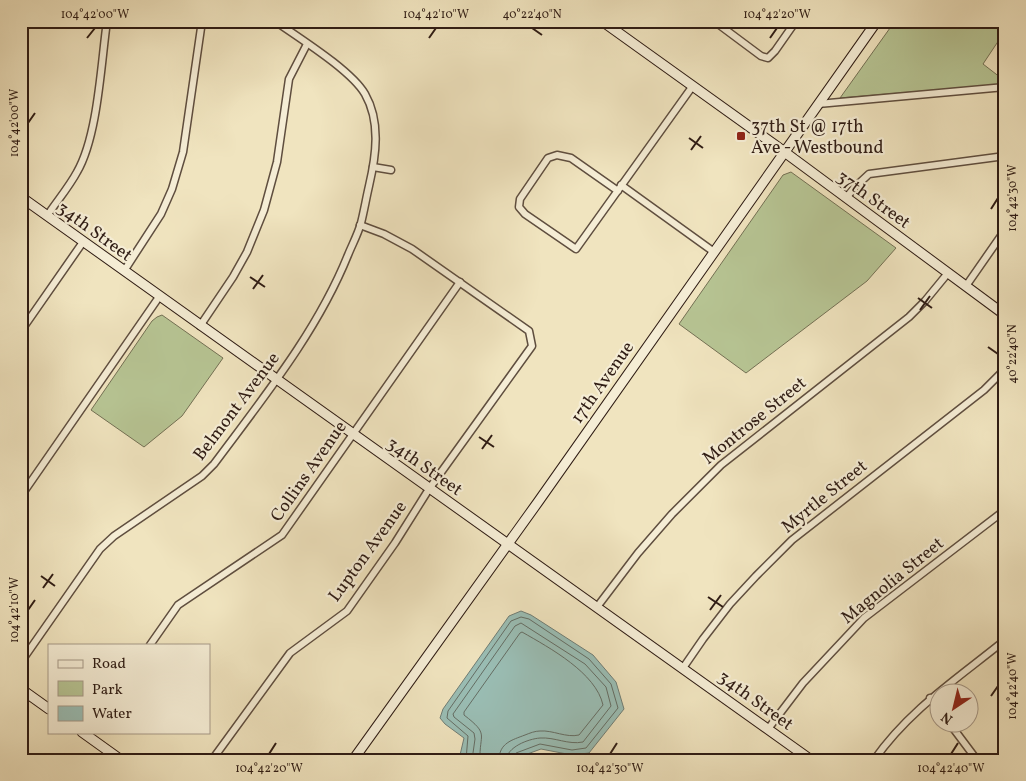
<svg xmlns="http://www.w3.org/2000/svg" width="1026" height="781" font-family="Vollkorn,serif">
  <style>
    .green { fill: #b7c594; stroke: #737054 }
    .water { fill: #9abeb5; stroke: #6f7d75 }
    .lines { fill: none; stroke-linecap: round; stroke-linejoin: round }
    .shore { stroke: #646d64; stroke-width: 1 }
    .street-casing { stroke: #5f4e3f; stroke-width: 9 }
    .secondary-casing { stroke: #2f1c14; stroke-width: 11 }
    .street { stroke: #f5edd5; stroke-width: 6 }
    .secondary { stroke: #f5edd5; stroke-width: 9 }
    .ticks { fill: none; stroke: #2f1c14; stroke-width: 2 }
    .poi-dot { fill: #8f2418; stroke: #f5edd5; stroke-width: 2 }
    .labels { text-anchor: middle; stroke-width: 4.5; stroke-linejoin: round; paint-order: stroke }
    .poi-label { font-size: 18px; fill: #2f1c14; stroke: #f5edd5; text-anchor: start }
    .street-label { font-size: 18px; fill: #2f1c14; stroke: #f5edd5 }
    .neatline { fill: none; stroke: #2f1c14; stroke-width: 2 }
    .ticks-label { font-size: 12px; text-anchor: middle; fill: #2f1c14 }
  </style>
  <rect width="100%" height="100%" fill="#f0e4bf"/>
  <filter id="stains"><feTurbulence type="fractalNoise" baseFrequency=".004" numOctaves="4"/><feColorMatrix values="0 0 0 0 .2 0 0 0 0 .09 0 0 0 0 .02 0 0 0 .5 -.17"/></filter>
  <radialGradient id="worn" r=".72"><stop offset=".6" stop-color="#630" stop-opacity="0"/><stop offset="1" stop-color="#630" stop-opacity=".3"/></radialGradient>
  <g class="green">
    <path d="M895,21H1002L1005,23V31L983,64L1005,81V84L840,98Z"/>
    <path d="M791,172L896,248L867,281L746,373L679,324L783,175Z"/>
    <path d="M162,315L223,358L182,416L144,447L91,410L152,321L157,317Z"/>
  </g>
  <path class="water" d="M521,611L531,615L593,655L616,682L624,709L589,753L572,755L541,749L511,760H461L460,755L464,738L445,724L440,718L443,709L509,616Z"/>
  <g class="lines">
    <g class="shore">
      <path d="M466,760L468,736L447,718L448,711L511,621L521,617L529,619L589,659L611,684L618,708L586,748L572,750L540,744L516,753L512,760"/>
      <path d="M472,760L475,739L474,733L454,717L453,714L515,626L521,623L585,664L606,687L611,706L583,742C568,745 555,737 540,738C528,739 507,747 506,760"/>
      <path d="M480,760C479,733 490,735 464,715V712L520,633L522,632C550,648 596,673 603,705L579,735C566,738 553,730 540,731C535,731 530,733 525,735C512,740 499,743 499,760"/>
    </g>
    <defs>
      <g id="street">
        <path d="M714,21L761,56L768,58L775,51L796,21"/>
        <path d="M818,104L1005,87"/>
        <path d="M373,167L391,170"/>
        <path d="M621,185L714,252"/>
        <path d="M618,191L571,158L557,155L548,158L520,199L519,207L525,214L576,249L692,87"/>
        <path d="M846,198L855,187L869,174L1005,156"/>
        <path d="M47,216C57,201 69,187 77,172C98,136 101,63 107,21"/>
        <path d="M124,271L161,214L172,189L183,152L202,21"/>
        <path d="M966,286L1005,230"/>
        <path d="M200,326L233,277L247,252L264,210L277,162L289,79L307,44"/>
        <path d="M21,331L83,242"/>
        <path d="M21,496L159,297"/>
        <path d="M597,607L638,553L672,514L721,465L909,317L925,301L948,273"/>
        <path d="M150,645L178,605L282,535L460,282"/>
        <path d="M21,662L100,549L114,536L202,476L214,464C263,398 317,332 348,255C352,245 358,234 361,223C364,211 366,199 369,186C376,156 381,122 365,94C351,70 299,38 275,21"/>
        <path d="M683,668L703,639L730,604L756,576L792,540L984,390L1005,369"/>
        <path d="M930,698L938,709"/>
        <path d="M950,724L977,760"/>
        <path d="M768,729L803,683L864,618L1005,510"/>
        <path d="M212,760L290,653L347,611L395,543L429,489L532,346L529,331L412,249L384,234L360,225"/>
        <path d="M874,760C910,709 957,679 1005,640"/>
      </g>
      <g id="secondary">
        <path d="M602,21L775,145L1005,315"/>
        <path d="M21,197L811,760"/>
        <path d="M21,689L49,709"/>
        <path d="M82,732L121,760"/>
        <path d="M353,760L538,502L877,21"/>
      </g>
    </defs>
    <use href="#street" class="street-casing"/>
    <use href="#secondary" class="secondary-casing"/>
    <use href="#street" class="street"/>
    <use href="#secondary" class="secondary"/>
  </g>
  <path class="ticks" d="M532,28L542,35M87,38L95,28M429,38L436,28M770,38L777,28M28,123L35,113M689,138L703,148M691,150L701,136M991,209L998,198M250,277L265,287M253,289L263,275M918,298L932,308M920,310L930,296M988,347L998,354M479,437L494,447M482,449L492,435M41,576L55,586M43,588L53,574M708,597L723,607M28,610L35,600M710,610L721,595M991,696L998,686M269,754L276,743M610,754L617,743M951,754L958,743"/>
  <rect class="poi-dot" x="736" y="131" width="10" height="10" rx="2.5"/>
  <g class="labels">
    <g class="poi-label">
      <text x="751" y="132">37th St @ 17th<tspan x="751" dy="21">Ave - Westbound</tspan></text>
    </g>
    <g class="street-label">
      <text transform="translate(874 199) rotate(36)" y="6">37th Street</text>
      <text transform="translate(95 231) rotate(36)" y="6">34th Street</text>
      <text transform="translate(602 382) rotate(-55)" y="6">17th Avenue</text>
      <text transform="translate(236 406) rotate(-53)" y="6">Belmont Avenue</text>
      <text transform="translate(754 420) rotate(-39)" y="6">Montrose Street</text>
      <text transform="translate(425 466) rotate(35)" y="6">34th Street</text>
      <text transform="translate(308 471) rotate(-55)" y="6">Collins Avenue</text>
      <text transform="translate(824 496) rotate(-39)" y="6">Myrtle Street</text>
      <text transform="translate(367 551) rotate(-54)" y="6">Lupton Avenue</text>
      <text transform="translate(892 580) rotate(-39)" y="6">Magnolia Street</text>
      <text transform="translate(756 700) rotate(36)" y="6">34th Street</text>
    </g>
  </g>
  <rect width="1026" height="781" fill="none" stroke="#f0e4bf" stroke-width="55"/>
  <rect x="48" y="644" width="162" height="90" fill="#f5edd5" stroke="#a69988"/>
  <rect x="58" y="660" width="25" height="8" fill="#f5edd5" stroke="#a69988"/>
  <text x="92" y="668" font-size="15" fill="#2f1c14">Road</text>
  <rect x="58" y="681" width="25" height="15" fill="#b7c594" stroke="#a69988"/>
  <text x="92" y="694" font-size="15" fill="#2f1c14">Park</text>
  <rect x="58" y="706" width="25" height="15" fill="#9abeb5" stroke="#a69988"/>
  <text x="92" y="718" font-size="15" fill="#2f1c14">Water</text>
  <g transform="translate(954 708) rotate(215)"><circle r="24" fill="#f5edd5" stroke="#a69988"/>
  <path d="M0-4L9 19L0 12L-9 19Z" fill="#8f2418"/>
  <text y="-8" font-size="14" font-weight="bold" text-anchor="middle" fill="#2f1c14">N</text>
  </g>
  <rect x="28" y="28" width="970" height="726" class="neatline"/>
  <g class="ticks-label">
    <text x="95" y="18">104°42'00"W</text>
    <text x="436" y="18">104°42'10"W</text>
    <text x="532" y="18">40°22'40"N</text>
    <text x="777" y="18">104°42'20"W</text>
    <text transform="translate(14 123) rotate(-90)" y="4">104°42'00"W</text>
    <text transform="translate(1012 198) rotate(-90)" y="4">104°42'30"W</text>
    <text transform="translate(1012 354) rotate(-90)" y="4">40°22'40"N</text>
    <text transform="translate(14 610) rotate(-90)" y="4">104°42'10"W</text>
    <text transform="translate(1012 686) rotate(-90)" y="4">104°42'40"W</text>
    <text x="269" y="772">104°42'20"W</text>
    <text x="610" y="772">104°42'30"W</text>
    <text x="951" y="772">104°42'40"W</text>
  </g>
  <rect width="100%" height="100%" filter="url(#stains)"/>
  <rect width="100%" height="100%" fill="url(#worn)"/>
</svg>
